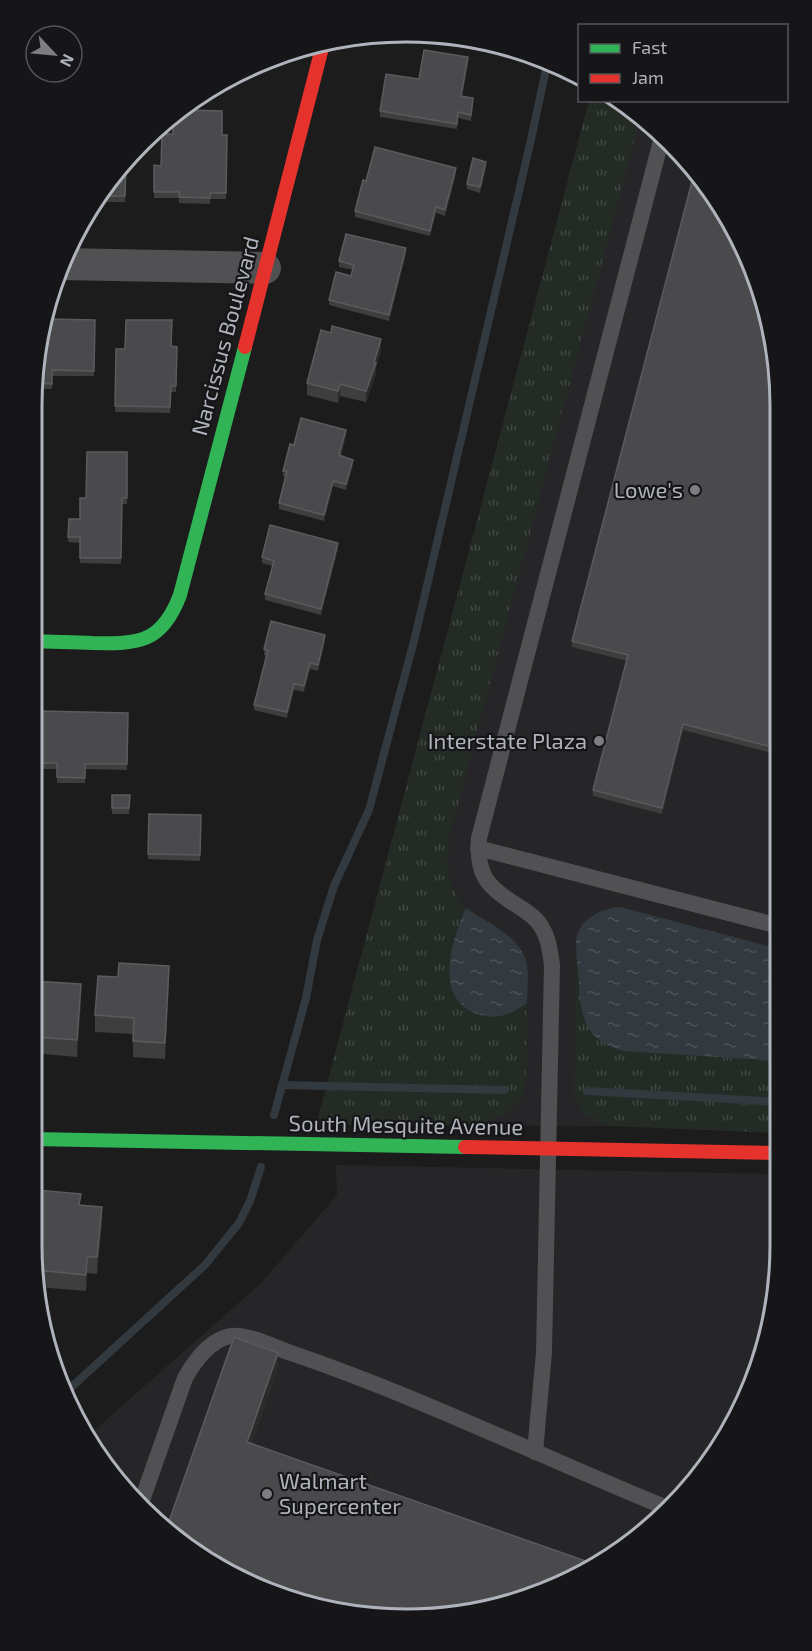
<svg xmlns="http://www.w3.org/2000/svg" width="812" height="1651" font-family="'Exo 2',sans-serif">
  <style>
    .built { fill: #262628 }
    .grass { fill: url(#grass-tufts) }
    .water { fill: url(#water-ripples) }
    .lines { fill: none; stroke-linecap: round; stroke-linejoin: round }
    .stream { stroke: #32393f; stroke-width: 8 }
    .lane { stroke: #515154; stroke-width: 16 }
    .street { stroke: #515154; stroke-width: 32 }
    .fast { stroke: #30b455; stroke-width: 14 }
    .jam { stroke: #e5322d; stroke-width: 14 }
    .wall { fill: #3e3e3f }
    .shaded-wall { fill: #2b2b2c }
    .building { fill: #4a4a4d; stroke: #5a5b5e; stroke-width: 1.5 }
    .poi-dot { fill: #7c7e83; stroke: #161618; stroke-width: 2 }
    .labels { text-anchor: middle; stroke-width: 4.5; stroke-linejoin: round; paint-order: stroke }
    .street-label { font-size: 22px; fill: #afb3bb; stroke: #161618 }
    .poi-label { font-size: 22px; fill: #afb3bb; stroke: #161618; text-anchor: end }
    .rim { fill: none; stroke: #afb3bb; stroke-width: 3 }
  </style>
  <defs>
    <pattern id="grass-tufts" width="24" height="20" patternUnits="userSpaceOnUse" patternTransform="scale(1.5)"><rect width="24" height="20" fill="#242b25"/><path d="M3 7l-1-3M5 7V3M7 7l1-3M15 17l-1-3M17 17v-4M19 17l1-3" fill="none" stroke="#414743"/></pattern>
    <pattern id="water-ripples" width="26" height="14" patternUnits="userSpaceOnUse" patternTransform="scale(1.5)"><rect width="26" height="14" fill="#32393f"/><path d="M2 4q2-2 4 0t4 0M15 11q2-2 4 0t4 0" fill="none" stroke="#4d5359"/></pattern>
  </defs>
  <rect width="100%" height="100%" fill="#1c1c1c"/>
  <g class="built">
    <path d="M589,101H619L634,109L703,178L777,357L780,1133L612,1126L316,1125Z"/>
    <path d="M336,1165L780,1174V1245L752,1389L687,1492L572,1581L198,1557L109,1473L89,1435L261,1283L337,1195Z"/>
  </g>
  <g class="grass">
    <path d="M589,101C612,101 624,98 641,116L450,834C434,933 505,902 527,964L526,1081C522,1107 502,1118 478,1124L316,1125Z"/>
    <path d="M620,907L779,949L780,1133L612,1126C593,1121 579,1114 574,1094L576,940C582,920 599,908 620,907Z"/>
  </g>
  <g class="water">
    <path d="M620,907L779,949L780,1061L624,1051C611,1048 601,1043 592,1033C581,1020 580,999 579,984C578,970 576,955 576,942C577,920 601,908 620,907Z"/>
    <path d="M466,908C487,924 521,935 527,965C529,977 527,991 527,1003C513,1013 499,1020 480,1015C432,1000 451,942 466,908Z"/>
  </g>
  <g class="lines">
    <g class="stream">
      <path d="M282,1085L505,1090"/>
      <path d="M587,1091L780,1102"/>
      <path d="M274,1115L306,998L317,940L334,886L369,810L415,637L530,144L548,60"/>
      <path d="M66,1392L205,1265L239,1223L250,1201L261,1167"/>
    </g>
    <g class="lane">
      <path d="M478,848L779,926"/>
      <path d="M535,1452L544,1352L552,965C550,952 549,939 542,928C537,918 527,912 518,906C487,887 476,875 479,838L662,137"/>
      <path d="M141,1503L185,1378C194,1362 210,1340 230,1336C246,1333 276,1348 291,1353C420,1397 542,1457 667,1508"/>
    </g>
    <path class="street" d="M60,264L265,268"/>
    <g class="fast">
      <path d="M32,641C52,642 72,642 92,643C139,644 162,643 180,595L245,347"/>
      <path d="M32,1139L465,1147"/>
    </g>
    <g class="jam">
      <path d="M245,347L322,48"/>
      <path d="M465,1147L780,1153"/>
    </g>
  </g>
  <g class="wall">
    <path d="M468,63L462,97L473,104L471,121L458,118L457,129L380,117V111L419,79Z"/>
    <path d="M222,135H227L226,199H210V204L179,203V198H154V165L161,166Z"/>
    <path d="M126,164L125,202H101Z"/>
    <path d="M486,167L480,193L467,189V184Z"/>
    <path d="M456,174L445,216L436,213L430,236L355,217V211L366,181Z"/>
    <path d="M406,254L389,321L329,305V300L351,276L353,270L339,267V261Z"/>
    <path d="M49,319L95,320L94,376H52V389H35Z"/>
    <path d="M171,346L177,347L176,392H171L170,413L115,412L116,349Z"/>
    <path d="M381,350L376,367V374L366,402L340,396L338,403L307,395V383Z"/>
    <path d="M777,357L779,755L683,730L662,814L593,796V790L627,661L572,647V641Z"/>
    <path d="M346,436L341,456L353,465L346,490L333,486L324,521L279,509V503L286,477L283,476V471L294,445Z"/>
    <path d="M127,452V504H122L121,564L80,563V543L68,542V537L80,519L86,498Z"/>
    <path d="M338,549L321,615L265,600V594L273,566L262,563V557Z"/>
    <path d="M325,641L318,671L310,669L304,692L294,690L287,718L254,710V705L267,656L264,655V649Z"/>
    <path d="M40,711L128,713L127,770L85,769V783H57V769H40Z"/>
    <path d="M112,795H130L129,814H112Z"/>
    <path d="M149,814L201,815L200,861L148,859Z"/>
    <path d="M32,981L81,1001L77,1057L32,1053Z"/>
    <path d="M169,982L165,1059L133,1057V1034L95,1032V1015Z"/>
    <path d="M81,1205L102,1223L97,1274L87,1273L86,1291L38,1287L32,1245Z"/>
  </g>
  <g class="shaded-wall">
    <path d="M468,57V63L461,102V96Z"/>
    <path d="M486,162V167L480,193V187Z"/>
    <path d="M456,168V174L445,216V210Z"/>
    <path d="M436,207V213L430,236V231Z"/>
    <path d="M406,248V254L389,321V315Z"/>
    <path d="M381,339V350L376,367V374L366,402V391Z"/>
    <path d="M340,384V396L338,403V391Z"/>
    <path d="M346,430V436L339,461V455Z"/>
    <path d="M353,460V465L346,490V484Z"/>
    <path d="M333,481V486L324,521V515Z"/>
    <path d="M338,543V549L321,615V609Z"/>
    <path d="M325,635V641L318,671V665Z"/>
    <path d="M310,663V669L304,692V686Z"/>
    <path d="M294,684V690L287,718V712Z"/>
    <path d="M683,724V730L662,814V808Z"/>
    <path d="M169,966V982L165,1059V1043Z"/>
    <path d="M81,984V1001L77,1057V1040Z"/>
    <path d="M102,1207V1223L97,1274V1257Z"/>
    <path d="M87,1257V1273L86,1291V1275Z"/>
    <path d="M278,1353V1370L247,1458V1442Z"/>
  </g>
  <g class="building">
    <path d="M424,50L468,57L461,96L473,98L471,115L458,112L457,124L380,111L386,74L419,79Z"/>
    <path d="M188,110L222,111V135H227L226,193H210V198L179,197V192H154V165L161,166L162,134H173V120Z"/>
    <path d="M375,147L456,168L445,210L436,207L430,231L355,211L363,180L366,181Z"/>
    <path d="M473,158L486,162L480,187L467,184Z"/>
    <path d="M126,165L125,196H105Z"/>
    <path d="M695,170L703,178L752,262L777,357L779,749L683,724L662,808L593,790L628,655L572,641Z"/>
    <path d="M346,234L406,248L389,315L329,300L336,272L351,276L354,265L339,261Z"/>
    <path d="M49,319L95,320L94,371L52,370V384L36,383Z"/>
    <path d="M126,320H172L171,346L177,347L176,386H171L170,407L115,406L116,349H125Z"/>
    <path d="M332,326L381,339L374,363H376L366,391L340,384L338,391L307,383L321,330L331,333Z"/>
    <path d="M301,418L346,430L339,455L353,460L346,484L333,481L324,515L279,503L287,471H283L290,444L294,445Z"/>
    <path d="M87,452H127V498H122L121,558H80V537H68L69,519H80V498H86Z"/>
    <path d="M270,525L338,543L321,609L265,594L274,561L262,557Z"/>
    <path d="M271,621L325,635L318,665L310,663L304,686L294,684L287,712L254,705L268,650L264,649Z"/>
    <path d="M40,711L128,713L127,764H85V778L57,777V763H40Z"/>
    <path d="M112,795H130L129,808H112Z"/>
    <path d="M149,814L201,815L200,855L148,854Z"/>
    <path d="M119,963L169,966L165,1043L133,1041L134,1018L95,1015L98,976L118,977Z"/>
    <path d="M32,981L81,984L77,1040L32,1037Z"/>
    <path d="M36,1190L81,1194L79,1205L102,1207L97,1257H87L86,1275L36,1270L32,1245V1205H35Z"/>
    <path d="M234,1337L278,1353L247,1442L594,1564L572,1581L455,1616L333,1612L198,1557L167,1527Z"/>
  </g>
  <g class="poi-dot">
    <circle cx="695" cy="490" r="6"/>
    <circle cx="599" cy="741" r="6"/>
    <circle cx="267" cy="1494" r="6"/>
  </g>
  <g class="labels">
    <g class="street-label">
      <text transform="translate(225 336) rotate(-75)" y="8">Narcissus Boulevard</text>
      <text transform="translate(406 1125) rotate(1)" y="8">South Mesquite Avenue</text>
    </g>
    <g class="poi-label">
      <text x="683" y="498">Lowe's</text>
      <text x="587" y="749">Interstate Plaza</text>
      <text x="279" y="1489" text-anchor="start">Walmart<tspan x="279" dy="25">Supercenter</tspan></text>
    </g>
  </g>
  <path d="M0 0H812V1651H0ZM406 42H406A364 364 0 0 1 770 406V1245A364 364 0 0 1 406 1609H406A364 364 0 0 1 42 1245V406A364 364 0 0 1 406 42Z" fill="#161618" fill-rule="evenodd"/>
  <path class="rim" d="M406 42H406A364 364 0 0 1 770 406V1245A364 364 0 0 1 406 1609H406A364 364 0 0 1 42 1245V406A364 364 0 0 1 406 42Z"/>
  <rect x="578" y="24" width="210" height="78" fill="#161618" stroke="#535559" stroke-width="1.5"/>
  <rect x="590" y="44" width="30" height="9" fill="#30b455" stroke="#535559" stroke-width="1.5"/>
  <text x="632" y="54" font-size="18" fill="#afb3bb">Fast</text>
  <rect x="590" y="74" width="30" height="9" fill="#e5322d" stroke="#535559" stroke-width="1.5"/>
  <text x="632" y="84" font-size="18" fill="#afb3bb">Jam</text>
  <g transform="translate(54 54) rotate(116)"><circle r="28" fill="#161618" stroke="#535559" stroke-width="1.5"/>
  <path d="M0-4.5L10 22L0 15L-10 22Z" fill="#7c7e83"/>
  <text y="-9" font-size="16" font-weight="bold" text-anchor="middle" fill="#afb3bb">N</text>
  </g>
</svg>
